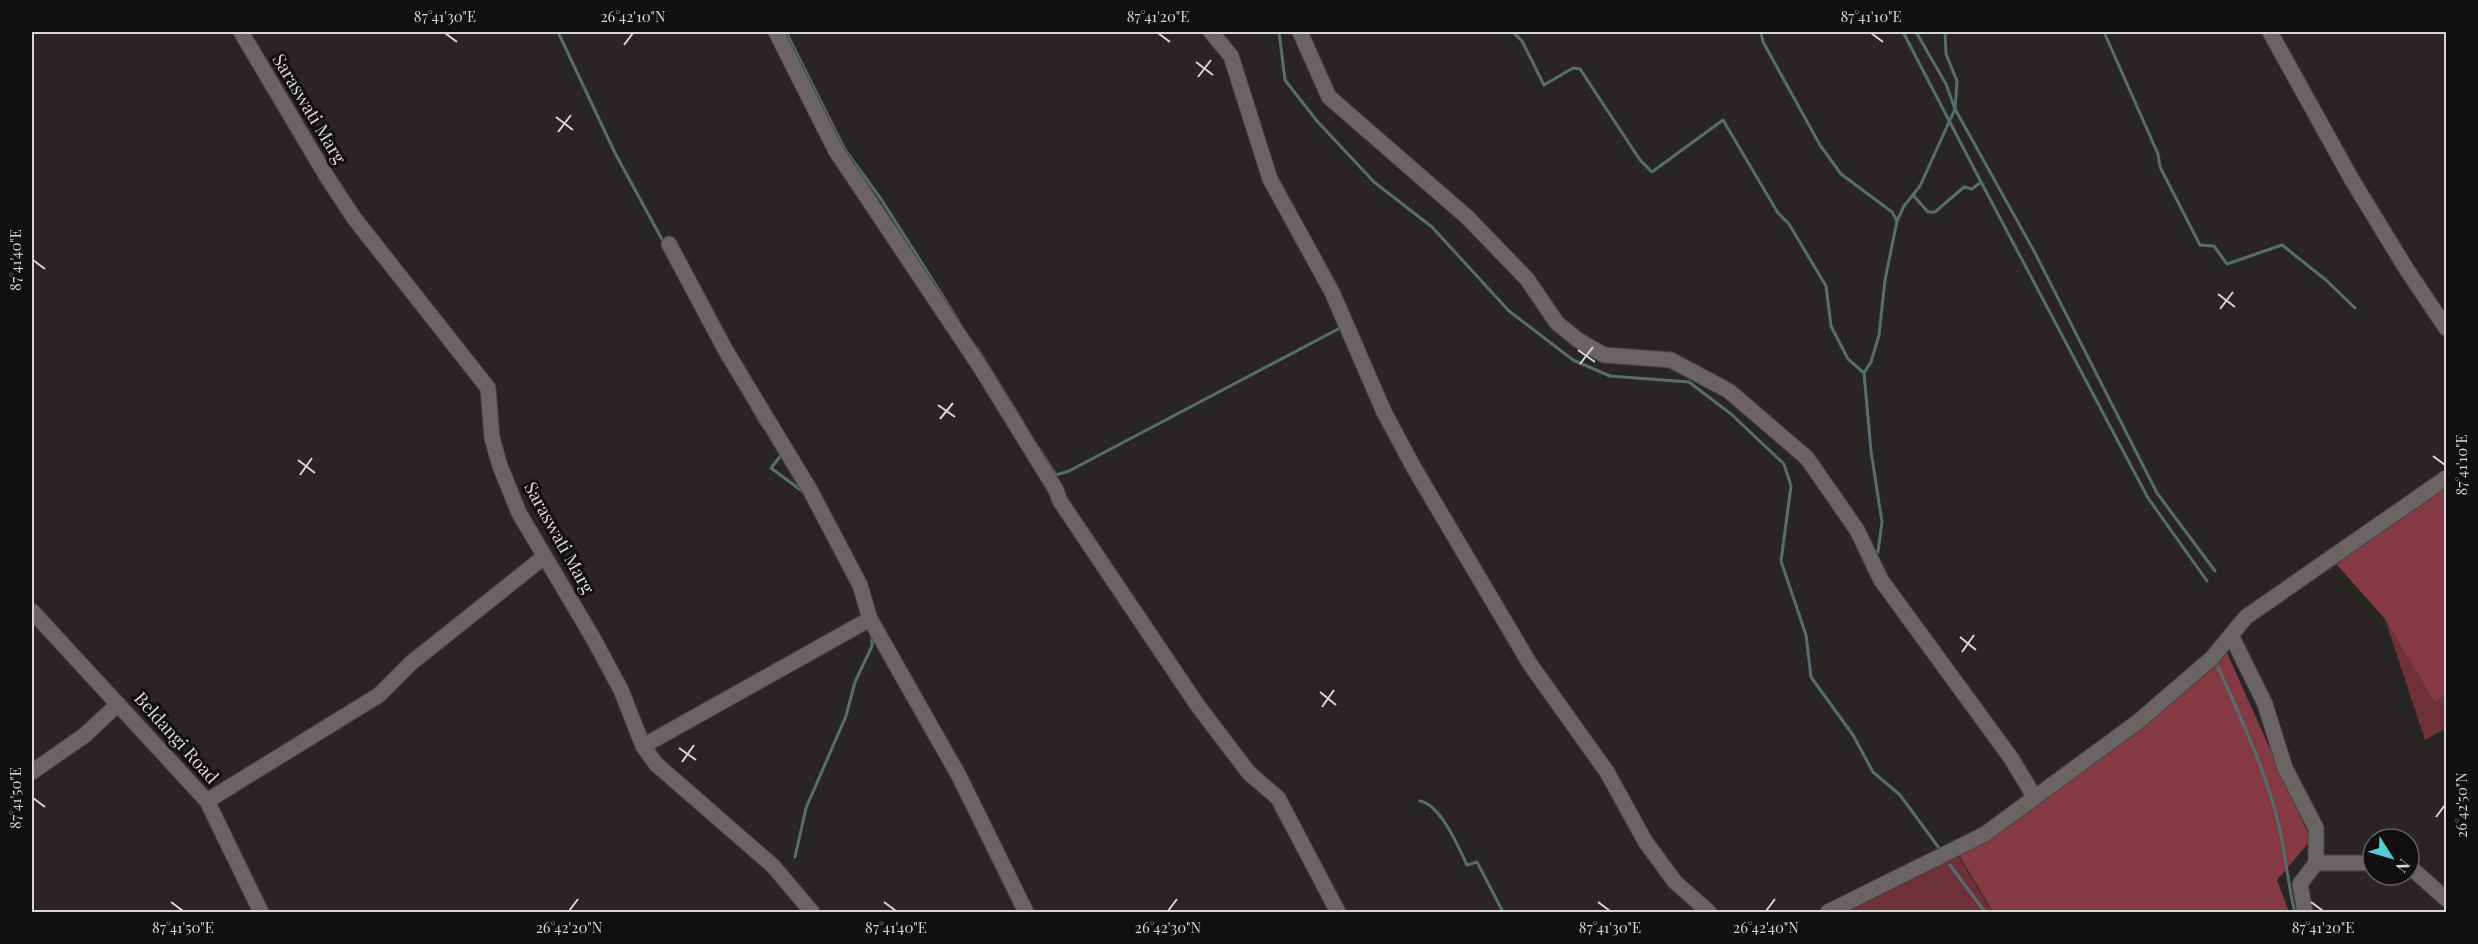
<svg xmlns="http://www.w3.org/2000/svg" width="2478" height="944" font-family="'Playfair Display',serif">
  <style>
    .green { fill: #6f3139 }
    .forest { fill: #853a43 }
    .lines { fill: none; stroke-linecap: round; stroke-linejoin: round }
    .stream { stroke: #556d6e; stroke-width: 3 }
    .minor-casing { stroke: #474243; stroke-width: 17 }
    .minor { stroke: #6a6464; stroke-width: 15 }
    .ticks { fill: none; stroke: #dad6d6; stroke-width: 2 }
    .labels { text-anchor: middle; stroke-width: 6; stroke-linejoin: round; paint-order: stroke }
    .street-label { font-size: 18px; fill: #dad6d6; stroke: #110f0f }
    .neatline { fill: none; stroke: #dad6d6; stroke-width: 2 }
    .ticks-label { font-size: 15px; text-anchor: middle; fill: #dad6d6 }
  </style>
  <rect width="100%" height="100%" fill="#2a2525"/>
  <g class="green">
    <path d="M2385,619L2435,701L2446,694V728L2425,740Z"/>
    <path d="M1956,852L1992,912H1830Z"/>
  </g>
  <g class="forest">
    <path d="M2446,478V694L2435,702L2385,619L2331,558Z"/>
    <path d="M2223,644L2311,840L2277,880L2289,912H1993L1957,852L1986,835Z"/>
  </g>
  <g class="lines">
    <g class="stream">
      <path d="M558,32L615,153L664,243"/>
      <path d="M786,32L845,150L881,199L958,320"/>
      <path d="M1279,32L1285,80L1317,121L1374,182L1432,227L1509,311L1573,360L1610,376L1689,382L1731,414L1784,464L1791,486L1781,561L1806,635L1811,677L1853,735L1873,772L1900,795L1939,848"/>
      <path d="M1513,32L1522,41L1544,85L1573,68L1580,69L1640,160L1652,172L1723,120L1778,213L1789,224L1826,286L1831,326L1848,359L1864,373"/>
      <path d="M1761,32L1763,42L1820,145L1841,174L1892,212L1897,221"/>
      <path d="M1903,32L1981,182"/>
      <path d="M1916,32L1946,84L1955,109L2034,251L2157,493L2215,571"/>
      <path d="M2104,32L2158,154L2160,167L2200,245L2214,246L2227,264L2282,245L2326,280L2355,308"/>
      <path d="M1913,195L1928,212H1935L1964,187L1972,189L1981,182L2148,498L2207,581"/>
      <path d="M977,348L1024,424"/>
      <path d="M752,408L764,428"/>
      <path d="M1038,447L1056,475L1069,471L1342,327"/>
      <path d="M782,454L771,468L802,491"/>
      <path d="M1878,552L1882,522L1871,451L1864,373L1871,362L1879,335L1885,280L1897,221L1904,206L1920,186L1955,109L1957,81L1946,54L1945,32"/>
      <path d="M2218,667C2240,717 2265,768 2278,822C2286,852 2287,883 2295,912"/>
      <path d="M1420,801C1441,805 1459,848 1467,865L1477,862L1503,912"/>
      <path d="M795,857L806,808L846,716L855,682L872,646V634"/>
      <path d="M1950,865L1985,912"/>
    </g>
    <defs>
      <g id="minor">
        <path d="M241,32L327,177L354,218L488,388L492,438L500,466L519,513L593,638L621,690L643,746L656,764L773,866L812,912"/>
        <path d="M776,32L836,151L979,365L1056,490L1060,501L1198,706L1249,773L1278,798L1338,912"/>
        <path d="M1211,32L1231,56L1270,179L1332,292L1384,412L1414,468L1530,664L1607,772L1645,841L1675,882L1709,912"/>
        <path d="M1300,32L1329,97L1467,217L1527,279L1557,323L1578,340L1604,355L1671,360L1729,391L1807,458L1857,530L1881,580L2011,758L2034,796"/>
        <path d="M2270,32L2352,180L2407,270L2446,328"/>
        <path d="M669,244L726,351L810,490L860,585L870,619L959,776L1026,912"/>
        <path d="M32,611L207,801L261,912"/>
        <path d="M2231,635L2265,704L2285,768L2316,828V863L2300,884L2305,912"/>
        <path d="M643,746L870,619"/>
        <path d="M32,772L85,735L118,704"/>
        <path d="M207,801L379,695L411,663L544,557"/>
        <path d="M2316,863H2373"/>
        <path d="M2409,866L2446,899"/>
        <path d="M1828,912L1985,834L2139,721L2212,658L2246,617L2446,478"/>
      </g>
    </defs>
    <use href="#minor" class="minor-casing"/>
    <use href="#minor" class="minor"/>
  </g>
  <path class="ticks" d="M445,33L457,42M1158,33L1170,42M1871,33L1883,42M624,45L633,33M1196,62L1213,75M1198,77L1211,60M556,117L573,130M558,132L571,115M33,260L45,269M2218,294L2235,307M2220,309L2233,292M1578,350L1595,362M1580,364L1593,347M938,405L955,417M940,419L953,403M2433,456L2445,465M298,460L315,473M300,475L312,458M1960,637L1976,650M1962,652L1974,635M1320,692L1336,705M1322,707L1334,690M679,748L696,760M682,762L694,745M33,798L45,807M2436,817L2445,805M171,902L183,911M884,902L896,911M1598,902L1610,911M2311,902L2323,911M569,911L578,899M1168,911L1177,899M1766,911L1775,899"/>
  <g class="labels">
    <g class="street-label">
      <text transform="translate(309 109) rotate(59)" y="6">Saraswati Marg</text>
      <text transform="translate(559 538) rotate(61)" y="6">Saraswati Marg</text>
      <text transform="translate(176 738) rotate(48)" y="6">Beldangi Road</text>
    </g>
  </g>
  <rect width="2478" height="944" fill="none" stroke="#110f0f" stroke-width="66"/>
  <g transform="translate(2391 857) rotate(127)"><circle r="28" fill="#110f0f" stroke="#615f5f" stroke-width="1.5"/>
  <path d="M0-4.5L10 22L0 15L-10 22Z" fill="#51ccd3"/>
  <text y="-9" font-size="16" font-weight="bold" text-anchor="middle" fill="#dad6d6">N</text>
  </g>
  <rect x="33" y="33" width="2412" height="878" class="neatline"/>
  <g class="ticks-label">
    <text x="445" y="22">87°41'30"E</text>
    <text x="633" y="22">26°42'10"N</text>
    <text x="1158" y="22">87°41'20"E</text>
    <text x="1871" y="22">87°41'10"E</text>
    <text transform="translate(16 260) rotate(-90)" y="5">87°41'40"E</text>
    <text transform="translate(2462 465) rotate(-90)" y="5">87°41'10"E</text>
    <text transform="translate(16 798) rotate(-90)" y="5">87°41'50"E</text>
    <text transform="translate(2462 805) rotate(-90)" y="5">26°42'50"N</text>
    <text x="183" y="933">87°41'50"E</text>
    <text x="569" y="933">26°42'20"N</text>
    <text x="896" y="933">87°41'40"E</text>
    <text x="1168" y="933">26°42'30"N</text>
    <text x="1610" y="933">87°41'30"E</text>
    <text x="1766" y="933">26°42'40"N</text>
    <text x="2323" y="933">87°41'20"E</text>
  </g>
</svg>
